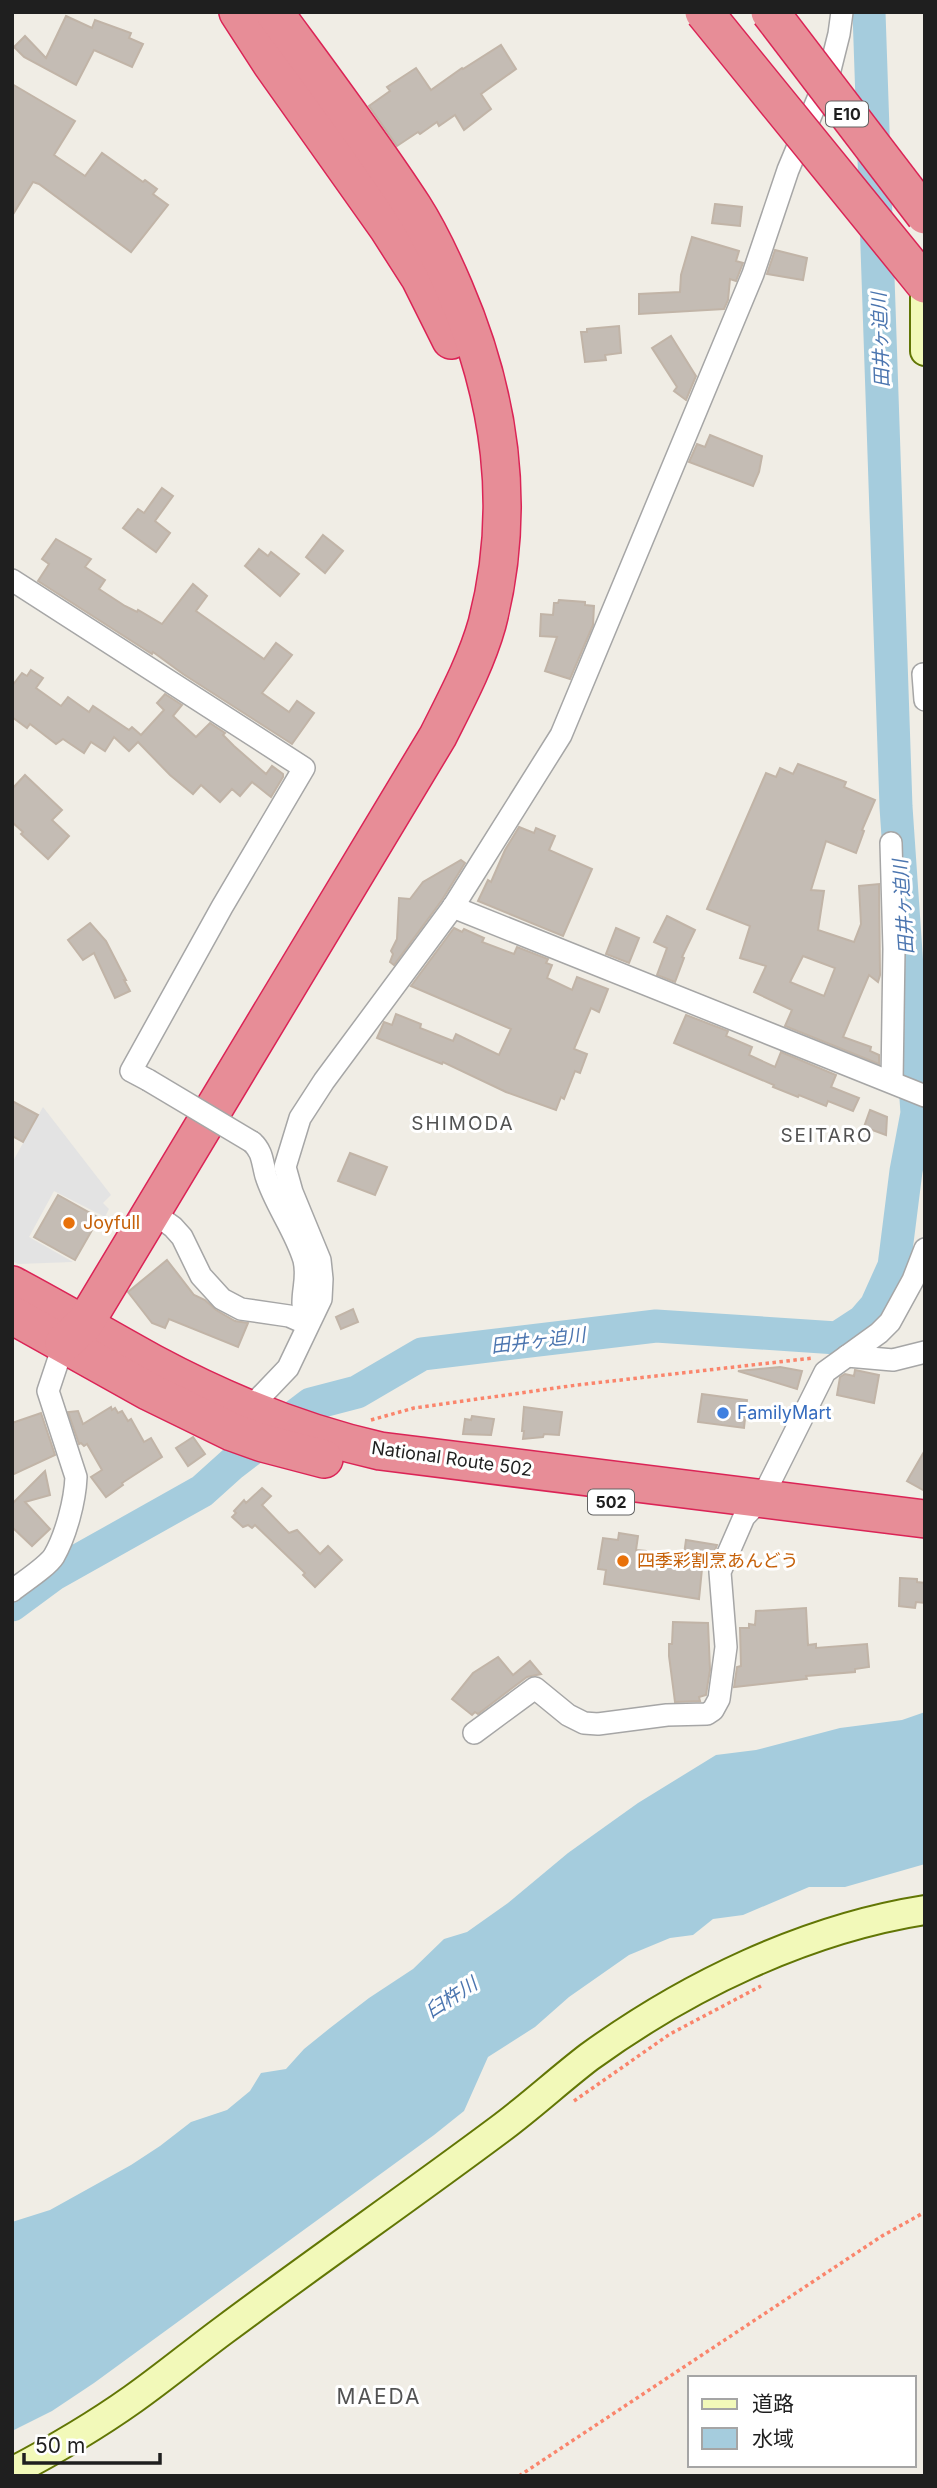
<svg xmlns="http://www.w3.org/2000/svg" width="937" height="2488" font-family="Inter,'Noto Sans JP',sans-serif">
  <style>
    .parking { fill: #e3e3e3 }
    .water { fill: #a5ccdd }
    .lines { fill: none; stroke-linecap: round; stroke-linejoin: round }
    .river { stroke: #a5ccdd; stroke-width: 33 }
    .building { fill: #c4bcb4; stroke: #c1b4a7; stroke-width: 2; fill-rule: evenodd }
    .street-casing { stroke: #a6a6a6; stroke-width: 24 }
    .secondary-casing { stroke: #627605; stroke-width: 32 }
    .highway-casing { stroke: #db2456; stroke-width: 40 }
    .path { stroke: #fa856c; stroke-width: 3.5; stroke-dasharray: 3.5 3.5; stroke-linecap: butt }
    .street { stroke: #fff; stroke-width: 21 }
    .secondary { stroke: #f2f9b9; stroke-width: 28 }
    .highway { stroke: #e78d97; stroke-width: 37 }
    .street-bridge-casing { stroke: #a6a6a6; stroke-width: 24; stroke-linecap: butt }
    .highway-bridge-casing { stroke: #db2456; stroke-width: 40; stroke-linecap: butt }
    .street-bridge { stroke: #fff; stroke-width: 21 }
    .highway-bridge { stroke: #e78d97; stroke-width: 37 }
    .food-dot { fill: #e8710a; stroke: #fff; stroke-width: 2.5 }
    .shop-dot { fill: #3f7fe0; stroke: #fff; stroke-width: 2.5 }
    .labels { text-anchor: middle; stroke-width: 6; stroke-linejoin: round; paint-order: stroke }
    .shield { fill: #fff; stroke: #626262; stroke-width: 2 }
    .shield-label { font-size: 16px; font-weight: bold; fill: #1f1f1f }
    .food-label { font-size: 18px; fill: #c56008; stroke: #fff; text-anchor: start }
    .shop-label { font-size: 18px; fill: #366cbe; stroke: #fff; text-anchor: start }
    .street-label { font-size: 18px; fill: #1f1f1f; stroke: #fff }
    .water-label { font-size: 19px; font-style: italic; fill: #4b75af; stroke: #fff }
    .neighbourhood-label { font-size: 19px; letter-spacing: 2px; fill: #525252; stroke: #fff }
    .quarter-label { font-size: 21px; letter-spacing: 2px; fill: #525252; stroke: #fff }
  </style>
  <rect width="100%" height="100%" fill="#f0ede5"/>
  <path class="parking" d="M43,1107L111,1195L103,1203L109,1209L105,1217L54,1191L29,1237L73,1262L18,1264L12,1261V1163Z"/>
  <path class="water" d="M925,1712V1864L845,1887H809L743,1915L713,1919L693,1935L670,1938L629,1955L569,1997L535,2027L488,2057L464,2111L434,2135L94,2383L52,2411L12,2431V2222L50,2210L131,2165L160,2146L191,2122L227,2110L250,2091L261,2073L286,2069L304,2049L330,2028L369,1998L413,1969L444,1939L467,1932L508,1903L568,1853L638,1803L716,1755L756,1750L840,1728L902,1720Z"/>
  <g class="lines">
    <path class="river" d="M12,1605L54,1574L202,1491L232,1464L311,1404L357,1392L422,1354L656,1326L837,1338L863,1321L876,1306L894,1266L906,1171L917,1113L896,807L869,12"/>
  </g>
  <g class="building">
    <path d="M66,16L92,28L95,20L131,33L129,38L143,44L132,67L94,50L76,85L24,57L14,47L25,36L46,58Z"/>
    <path d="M501,45L516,69L481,94L491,109L464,130L455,115L439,126L437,122L420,134L418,132L397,146L369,106L390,91L387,87L416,68L431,90L462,68L463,69Z"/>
    <path d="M12,84L75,121L54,155L85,176L102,153L143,182L145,180L157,189L153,194L168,205L131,252L39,184L33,182L12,216Z"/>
    <path d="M715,204L742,207L740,226L712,223Z"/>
    <path d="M692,237L739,251L736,261L743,263L736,281L730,279L728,300L724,309L639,314V294L680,292L681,275Z"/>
    <path d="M775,250L807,258L803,280L767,274Z"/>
    <path d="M619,326L621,353L605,355L606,360L585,362L581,332H587V329Z"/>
    <path d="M671,336L696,376L686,400L674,391L677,387L652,348Z"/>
    <path d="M710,435L762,456L759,472L753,486L689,462L697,444L705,447Z"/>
    <path d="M162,488L173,496L155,521L170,533L156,552L123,528L138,509L144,513Z"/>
    <path d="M323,535L343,551L325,573L306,557Z"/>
    <path d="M56,539L91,559L85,567L105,580L99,589L125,606L137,612L138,610L162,624L193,584L207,596L196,611L264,659L276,643L292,655L262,693L289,712L297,701L314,713L292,744L183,674L153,652L152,654L38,581L49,564L42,559Z"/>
    <path d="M259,549L268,556L271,552L299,574L280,596L245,566Z"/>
    <path d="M559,600L585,602V605L594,606L593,625L570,679L545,671L557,637L540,636L541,614L553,615L554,603H558Z"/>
    <path d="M31,670L43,678L36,688L61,706L68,697L89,712L93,706L129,730L132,727L141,735L164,710L157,703L165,694L182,705L173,716L196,737L210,723L225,733L223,735L234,746L266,774L272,766L283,774V777L271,797L252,782L240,796L232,789L220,802L201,785L193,794L170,775L138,742L129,751L114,737L105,751L91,742L84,753L63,739L56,744L30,724L27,728L12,717V686L22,673L27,676Z"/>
    <path d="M798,764L846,782L844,787L875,800L862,830L864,831L856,853L826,841L811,890L824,891L818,930L854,942L861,924L859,886L879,884L880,975L878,982L869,975L843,1037L871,1047L870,1051L879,1055V1064L785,1026L792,1010L754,992L766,966L740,958L750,926L707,909L766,773L776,777L780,768L793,774ZM803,956L835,968L824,996L790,982Z"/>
    <path d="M25,775L62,810L52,820L69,836L48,859L21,834L23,832L12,822V789Z"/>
    <path d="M519,827L534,833L536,828L555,836L549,850L592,869L563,936L478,901L488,880L491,882L505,850Z"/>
    <path d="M461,860L465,863L442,900L394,965L390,962L393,954L391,951L397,939L399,898L410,899L423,882Z"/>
    <path d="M667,916L695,930L682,957L684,958L675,982L657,975L667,948L654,942Z"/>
    <path d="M90,923L106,941L126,980H124L130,991L115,998L94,953L83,960L68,940Z"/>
    <path d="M454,928L462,932L464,929L484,938L482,942L514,954L517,947L548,959L546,963L552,965L547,978L572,990L577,977L608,989L599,1012L591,1008L574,1049L587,1054L580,1073L575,1071L564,1099L561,1097L556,1110L506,1092L443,1062L442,1064L377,1038L384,1022L392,1025L396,1014L421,1024L420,1028L453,1041L456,1034L499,1055L511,1029L411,986Z"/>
    <path d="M616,928L639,938L629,963L606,954Z"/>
    <path d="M686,1015L728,1031L726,1036L752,1047L749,1055L775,1067L781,1052L836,1075L831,1087L859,1098L853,1111L828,1101L826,1106L799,1095L798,1097L773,1087L774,1085L674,1043Z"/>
    <path d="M12,1101L38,1115L23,1142L12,1136Z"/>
    <path d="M870,1110L887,1117L886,1135L864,1127Z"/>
    <path d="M350,1153L387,1167L375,1195L338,1181Z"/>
    <path d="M58,1195L99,1218L75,1260L34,1237Z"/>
    <path d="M167,1260L194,1295L205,1300L216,1310L235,1321L248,1323L238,1347L169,1319L165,1328L152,1323L128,1292Z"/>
    <path d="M353,1309L358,1322L341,1329L336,1317Z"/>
    <path d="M780,1367L802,1371L797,1389L738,1371Z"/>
    <path d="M855,1370L879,1375L874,1403L837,1395L840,1377L845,1374L854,1376Z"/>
    <path d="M702,1394L747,1400L744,1428L698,1422Z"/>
    <path d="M111,1407L112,1410L115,1408L118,1413L122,1411L128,1421L131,1419L144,1442L151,1438L162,1457L122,1483L123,1485L106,1497L91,1477L102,1470L87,1444L84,1446L81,1443L79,1444L68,1412L78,1411L83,1424Z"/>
    <path d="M524,1407L562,1412L559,1435L544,1434L543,1437L523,1439L524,1431H522Z"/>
    <path d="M41,1413L55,1455L12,1475V1423Z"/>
    <path d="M472,1416L494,1419L491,1435L463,1434L465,1419L471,1420Z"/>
    <path d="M193,1437L205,1454L188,1466L176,1448Z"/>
    <path d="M925,1450V1491L907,1481Z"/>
    <path d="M45,1471L50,1495L25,1502L50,1529L32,1546L12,1527V1504Z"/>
    <path d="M262,1488L271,1496L262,1505L289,1533L297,1530L320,1554L328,1546L342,1560L315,1587L303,1575L305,1573L255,1525L252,1528L248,1525L243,1527L232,1517L236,1513L234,1511L244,1500L246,1503Z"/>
    <path d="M619,1533L638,1536L636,1550L646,1551L647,1564L682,1569L686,1540L717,1545L708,1568L702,1569L699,1599L604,1584L606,1570L598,1569L603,1538L618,1540Z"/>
    <path d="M900,1578L917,1579V1582L925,1583V1603L916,1602L915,1608L899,1606Z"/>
    <path d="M806,1608L808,1645L816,1644V1648L867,1644L869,1667L855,1669V1672L806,1676L807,1679L734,1687L737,1667L741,1666L740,1628H749V1624L755,1625L756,1611Z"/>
    <path d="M673,1622L708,1623L710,1670L706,1695L699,1697L700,1701L675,1702L669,1656V1644H672Z"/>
    <path d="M498,1657L513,1675L530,1661L541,1674L527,1677L478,1714L475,1712L472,1715L452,1699L473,1673Z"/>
  </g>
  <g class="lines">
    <defs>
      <g id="street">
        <path d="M12,580L304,768L222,907L131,1071L148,1080"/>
        <path d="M925,674H923L925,700"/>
        <path d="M891,843L894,949L892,1082"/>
        <path d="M453,907L925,1096"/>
        <path d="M252,1142C263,1152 262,1162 266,1176C275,1205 295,1230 304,1260C308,1277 303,1287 303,1303C303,1310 306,1318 307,1324"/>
        <path d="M152,1212L173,1227L182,1237L201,1276L222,1299L241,1309L289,1316L307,1324"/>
        <path d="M847,1356L893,1360L925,1352"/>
        <path d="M245,1413L288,1368L321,1299L322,1279L320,1260L292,1192L285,1167L300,1118L324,1081L453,907L561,735L753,274L788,170L830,70L839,34L842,12"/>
        <path d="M12,1591C23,1582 47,1567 54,1556C66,1535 75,1501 76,1477L48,1391L64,1343"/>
        <path d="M474,1733L535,1688L568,1715L584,1723L598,1724L667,1715L707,1714L713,1710L719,1699L726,1647L720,1572L744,1517L762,1498L825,1372L879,1333L890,1322L913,1280L925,1249"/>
      </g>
      <g id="secondary">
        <path d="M925,284V351"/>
        <path d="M12,2472C54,2450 95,2426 133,2399C164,2377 193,2353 224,2330C315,2262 409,2197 500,2129C531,2106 559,2080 589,2057C687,1986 805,1929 925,1910"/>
      </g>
      <g id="highway">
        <path d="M238,12L271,63L388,228L420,278L451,340"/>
        <path d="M12,1285C59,1310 105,1337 152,1363C223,1401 300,1433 380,1451L925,1519"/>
        <path d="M12,1315L148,1391L232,1432L263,1443L324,1459"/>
        <path d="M64,1343L85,1323L438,736C456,700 476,663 487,624C517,508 501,397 454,288C442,260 429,232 413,207C370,141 321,76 274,12"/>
      </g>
    </defs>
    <use href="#street" class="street-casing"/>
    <use href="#secondary" class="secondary-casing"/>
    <use href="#highway" class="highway-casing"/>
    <g class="path">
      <path d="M371,1420L414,1408L577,1385L813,1358"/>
      <path d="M574,2101L670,2034L761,1986"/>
      <path d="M519,2476L882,2236L925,2212"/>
    </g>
    <use href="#street" class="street"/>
    <use href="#secondary" class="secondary"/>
    <use href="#highway" class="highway"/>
    <defs>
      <path id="street-bridge" d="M148,1080L252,1142"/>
      <g id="highway-bridge">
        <path d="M704,12L925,284"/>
        <path d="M770,12L925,215"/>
      </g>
    </defs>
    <use href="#street-bridge" class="street-bridge-casing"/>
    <use href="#highway-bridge" class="highway-bridge-casing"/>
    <use href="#street-bridge" class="street-bridge"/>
    <use href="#highway-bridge" class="highway-bridge"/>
  </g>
  <g class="food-dot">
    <circle cx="69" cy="1223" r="7"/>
    <circle cx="623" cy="1561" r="7"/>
  </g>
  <circle class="shop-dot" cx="723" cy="1413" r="7"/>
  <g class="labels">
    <g class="shield">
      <rect x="826" y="101.5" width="42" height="25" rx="5"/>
      <rect x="588" y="1489.5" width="46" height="25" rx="5"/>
    </g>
    <g class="shield-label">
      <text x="847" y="120">E10</text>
      <text x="611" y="1508">502</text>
    </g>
    <g class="food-label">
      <text x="83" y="1229">Joyfull</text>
      <text x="637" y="1567">四季彩割烹あんどう</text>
    </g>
    <g class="shop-label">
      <text x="737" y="1419">FamilyMart</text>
    </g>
    <g class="street-label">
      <text transform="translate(452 1459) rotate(8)" y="6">National Route 502</text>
    </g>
    <g class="water-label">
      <text transform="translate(880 340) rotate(-92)" y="7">田井ヶ迫川</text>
      <text transform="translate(903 907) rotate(-94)" y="7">田井ヶ迫川</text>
      <text transform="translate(538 1340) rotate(-7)" y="7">田井ヶ迫川</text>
      <text transform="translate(451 1997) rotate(-33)" y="7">臼杵川</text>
    </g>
    <g class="neighbourhood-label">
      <text x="463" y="1130">SHIMODA</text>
      <text x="827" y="1142">SEITARO</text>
    </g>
    <g class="quarter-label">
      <text x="379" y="2404">MAEDA</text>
    </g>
  </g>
  <rect width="937" height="2488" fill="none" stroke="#1f1f1f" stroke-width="28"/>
  <rect x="688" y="2376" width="228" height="91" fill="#ffffff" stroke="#a5a5a5" stroke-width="2"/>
  <rect x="702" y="2399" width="35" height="10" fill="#f2f9b9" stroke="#a5a5a5" stroke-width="2"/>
  <text x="752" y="2411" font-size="21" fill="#1f1f1f">道路</text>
  <rect x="702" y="2428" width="35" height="21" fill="#a5ccdd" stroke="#a5a5a5" stroke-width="2"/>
  <text x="752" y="2446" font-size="21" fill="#1f1f1f">水域</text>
  <path d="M24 2453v10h136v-10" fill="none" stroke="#1f1f1f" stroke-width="3.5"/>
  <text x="35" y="2453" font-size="21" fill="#1f1f1f" stroke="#ffffff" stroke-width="5" paint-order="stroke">50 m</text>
</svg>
